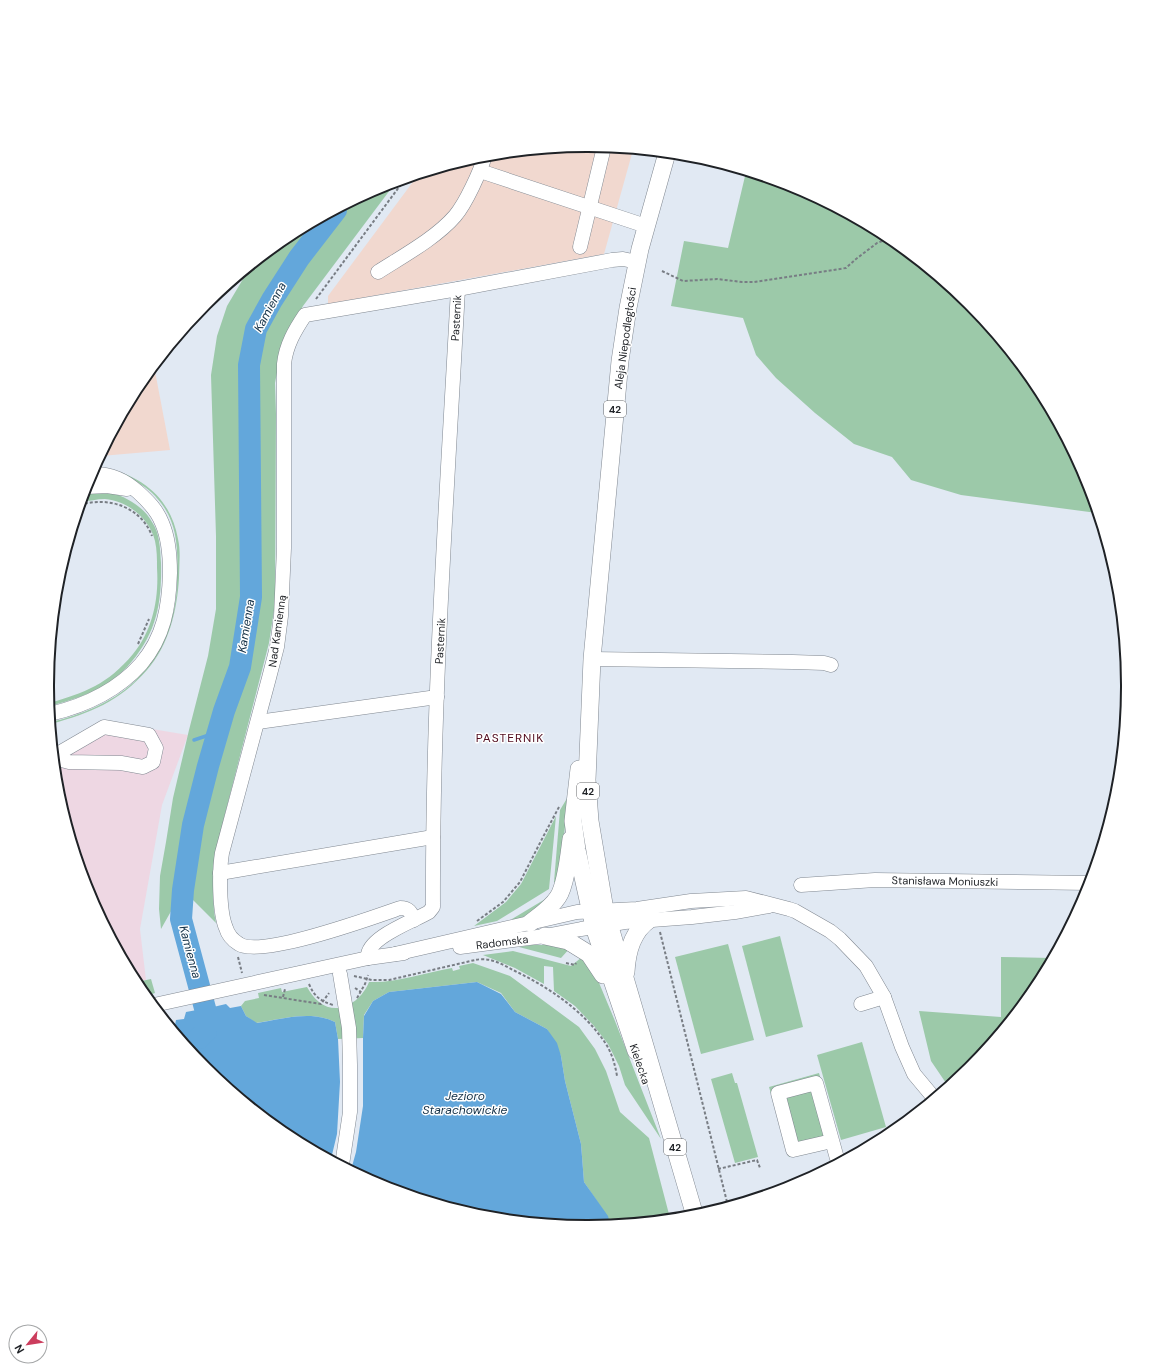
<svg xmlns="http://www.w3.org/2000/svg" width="1175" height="1372" font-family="'DM Sans',sans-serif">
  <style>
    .commercial { fill: #eed7e3 }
    .industrial { fill: #f1d8cf }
    .green { fill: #9cc9a9 }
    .water { fill: #63a7db }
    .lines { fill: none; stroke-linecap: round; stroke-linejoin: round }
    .stream { stroke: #63a7db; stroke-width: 3.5 }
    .river { stroke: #63a7db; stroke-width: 22 }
    .minor-casing { stroke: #818891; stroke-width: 15 }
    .major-casing { stroke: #818891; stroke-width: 18 }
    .path { stroke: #787d84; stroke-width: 2; stroke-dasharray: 3 2; stroke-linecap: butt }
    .minor { stroke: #fff; stroke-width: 14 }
    .major { stroke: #fff; stroke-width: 17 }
    .labels { text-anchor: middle; stroke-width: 3; stroke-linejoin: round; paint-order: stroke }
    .shield { fill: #fff; stroke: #626467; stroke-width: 1 }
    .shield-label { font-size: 10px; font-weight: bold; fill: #1f2226 }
    .street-label { font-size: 11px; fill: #1f2226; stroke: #fff }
    .water-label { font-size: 12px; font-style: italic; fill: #133046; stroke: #fff }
    .neighbourhood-label { font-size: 12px; letter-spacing: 1px; fill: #500a1c; stroke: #fff }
    .rim { fill: none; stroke: #1f2226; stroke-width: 2 }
  </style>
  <rect width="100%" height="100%" fill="#e1e9f3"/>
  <path class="commercial" d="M104,721L188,735L162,805L140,929L146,980L137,982L138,986L88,893L57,791L53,751Z"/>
  <g class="industrial">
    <path d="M588,146L633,150L604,254L328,304V296L418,175L482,156Z"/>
    <path d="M154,366L170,450L101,456L138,386Z"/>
  </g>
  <g class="green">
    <path d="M746,172L795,187L888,237L970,304L1037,386L1087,479L1097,513L961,495L911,480L892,457L854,444L815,413L776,378L756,355L743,318L671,306L684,241L728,248Z"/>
    <path d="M396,182L303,306L285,339L279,362L275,383L276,414L275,604L269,643L224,818L217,848L213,884L214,912L216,923L183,890L161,929L159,909L160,876L166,842L173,798L189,730L208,656L216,609V536L211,375L217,336L227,306L243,279L261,258L287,236L381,187Z"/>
    <path d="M105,468C143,476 171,499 178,539C181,552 179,565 179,578C177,611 169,645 147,670C119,702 90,713 51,724V722C81,715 111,703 134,682C147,669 167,634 172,617C176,604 177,591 177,578C178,551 178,525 161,503C146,483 127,477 105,468Z"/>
    <path d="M111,492C127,498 143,506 152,522C160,534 160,548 161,563C162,605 156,635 127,667C106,689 78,699 49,706V703C85,693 108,684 133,654C153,630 159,598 157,568C157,559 157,550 155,541C150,519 128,501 105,499C97,499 89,501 81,502L84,493Z"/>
    <path d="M569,795L558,883L554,882L560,810Z"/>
    <path d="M556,816L549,889L497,921L474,926L506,902L521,884Z"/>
    <path d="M552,895L538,911L513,921L512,919Z"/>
    <path d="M780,936L803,1027L766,1037L742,946Z"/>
    <path d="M728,944L754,1040L701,1054L675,957Z"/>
    <path d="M532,945H555L570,948L561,958L519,947Z"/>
    <path d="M513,951L571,966L582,957L597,978L615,1021L661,1139L625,1085L619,1066L608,1044L594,1026L575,1006L554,991L553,967L544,966V984L515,968L483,955Z"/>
    <path d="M1001,957L1052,958L1037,986L970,1068L948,1086L931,1061L919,1011L1001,1017Z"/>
    <path d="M473,963L510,976L579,1027L595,1049L606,1071L620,1112L649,1138L670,1218L610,1224L607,1216L584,1182L581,1144L565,1081L561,1056L547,1029L515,1012L501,993L477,982L389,992L373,1001L364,1015L363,1038L338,1039L335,1022C311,1010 282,1019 256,1023L246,1016L241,1006L245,1001L259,998L258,993L281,988L282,992L307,987C310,992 314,998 319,1002C338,1017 361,1002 369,982C398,983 423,973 452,968L453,971L460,969L459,966Z"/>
    <path d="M151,979L155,993L146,996L138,986L137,982Z"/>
    <path d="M862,1042L886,1127L841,1140L817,1055Z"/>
    <path d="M732,1073L735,1083H737L758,1157L735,1163L711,1079Z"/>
    <path d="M819,1073L838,1143L789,1157L769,1087Z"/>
  </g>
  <g class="water">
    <path d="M477,982L501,994L515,1012L547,1029L557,1043L561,1056L565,1081L581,1144L584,1182L608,1216L610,1224L587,1226L482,1216L380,1185L351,1170L356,1152L363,1106V1038L364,1016L373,1001L389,992Z"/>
    <path d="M226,1004L230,1008L241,1006L246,1016L257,1023C282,1019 311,1010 335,1022L338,1039L340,1082L337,1134L331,1159L287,1135L205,1068L174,1030L176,1020L184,1019L186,1012L202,1009L204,1012L209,1011V1008Z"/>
  </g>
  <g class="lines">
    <path class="stream" d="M194,740L218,732"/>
    <path class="river" d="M199,1038L206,1031V1012L181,919L183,890L193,825L208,766L224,711L240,667L251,597L249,365L256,329L272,300L299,258L336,210"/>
    <defs>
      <g id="minor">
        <path d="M480,171L646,226"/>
        <path d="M580,247L604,147"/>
        <path d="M378,272C403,256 436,238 455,216C466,203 480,172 485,156"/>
        <path d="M86,487L107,486L127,489"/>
        <path d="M592,659L793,662L824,663L831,665"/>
        <path d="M50,714C84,706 117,691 141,664C164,637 169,607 170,573C170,556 169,539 162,523C157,510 148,501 138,492C125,480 109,473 91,474"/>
        <path d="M258,722L437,697"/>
        <path d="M54,756L104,727L149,735L156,748L153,762L143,767L121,763L69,762L54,758"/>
        <path d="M220,873L433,837"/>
        <path d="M801,885L875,880L1090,883"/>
        <path d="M414,920C411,912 409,908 400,908C374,917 261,958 239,944C234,941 228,935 226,928C219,912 219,871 222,853L269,678L277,647L281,616L284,548V364C286,345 295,330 305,315L458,289L612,260L623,259L637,262"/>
        <path d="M460,947L545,936L581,929L625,922L692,917L735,912L769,906"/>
        <path d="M395,954L577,912L637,909L691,901L746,898L789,909L795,911L830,931L840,939L866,966L884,997L902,1047L914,1074L934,1098"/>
        <path d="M368,958C365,938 414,921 429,912L433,907C432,701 447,495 458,289"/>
        <path d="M340,974L349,1028L350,1065V1112L342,1165"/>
        <path d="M861,1004L884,997"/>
        <path d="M154,1005L368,958L404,953"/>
        <path d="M832,1141L793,1150L778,1093L816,1083L838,1162"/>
      </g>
      <g id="major">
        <path d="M667,153L640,249L628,308L620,361L592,659L587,780L590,821L605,910L695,1216"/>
        <path d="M579,769L573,821L577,850L594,927L636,1051"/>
        <path d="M530,923C540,915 551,908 558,897C566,885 569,854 571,839"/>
        <path d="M545,936L568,941L589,954L603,975"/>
        <path d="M626,972C627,952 632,932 649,920"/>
      </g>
    </defs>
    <use href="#minor" class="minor-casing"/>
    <use href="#major" class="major-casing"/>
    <g class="path">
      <path d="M662,271L683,281L717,279L742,282H754L846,268L856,259L877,243L890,238"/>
      <path d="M316,299L405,179"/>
      <path d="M80,505C109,496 141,507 152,536"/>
      <path d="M138,644L149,619"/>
      <path d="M477,921L503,902L520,882L543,837L559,807"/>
      <path d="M660,932L728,1206"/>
      <path d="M238,957L242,973"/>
      <path d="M566,963L575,965L576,963"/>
      <path d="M354,976L372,980H389L475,960C479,959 485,959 490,960C499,962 507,967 515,971C550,988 584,1011 606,1044C612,1054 615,1064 617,1076"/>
      <path d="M309,984C314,996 320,1001 333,1005"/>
      <path d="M355,988L361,992"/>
      <path d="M264,995L321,1004L329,993"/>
      <path d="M283,997L285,989"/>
      <path d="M357,998L365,984L368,975"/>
      <path d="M718,1169L757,1160L760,1168"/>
    </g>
    <use href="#minor" class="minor"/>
    <use href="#major" class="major"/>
  </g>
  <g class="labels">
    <g class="shield">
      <rect x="604" y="401" width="22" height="16" rx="3"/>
      <rect x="577" y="783" width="22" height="16" rx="3"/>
      <rect x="664" y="1139" width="22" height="16" rx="3"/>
    </g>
    <g class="shield-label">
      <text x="615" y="413">42</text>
      <text x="588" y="795">42</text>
      <text x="675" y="1151">42</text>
    </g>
    <g class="street-label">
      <text transform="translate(456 318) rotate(-87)" y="4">Pasternik</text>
      <text transform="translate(625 338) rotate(-82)" y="4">Aleja Niepodległości</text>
      <text transform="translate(277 631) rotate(-82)" y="4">Nad Kamienną</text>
      <text transform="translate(440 641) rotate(-87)" y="4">Pasternik</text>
      <text transform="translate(945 881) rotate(1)" y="4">Stanisława Moniuszki</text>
      <text transform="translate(502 942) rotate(-7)" y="4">Radomska</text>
      <text transform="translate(640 1064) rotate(71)" y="4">Kielecka</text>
    </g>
    <g class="water-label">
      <text transform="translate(270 307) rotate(-62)" y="4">Kamienna</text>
      <text transform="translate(246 626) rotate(-81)" y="4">Kamienna</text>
      <text transform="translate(190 952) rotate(75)" y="4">Kamienna</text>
      <text x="465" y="1100">Jezioro<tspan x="465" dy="14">Starachowickie</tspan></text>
    </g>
    <g class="neighbourhood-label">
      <text x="510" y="742">PASTERNIK</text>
    </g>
  </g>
  <path d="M0 0H1175V1372H0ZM587 152H588A533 533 0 0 1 1121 685V687A533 533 0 0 1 588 1220H587A533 533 0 0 1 54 687V685A533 533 0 0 1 587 152Z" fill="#fff" fill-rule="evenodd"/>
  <path class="rim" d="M587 152H588A533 533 0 0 1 1121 685V687A533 533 0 0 1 588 1220H587A533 533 0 0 1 54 687V685A533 533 0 0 1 587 152Z"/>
  <g transform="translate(28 1344) rotate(240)"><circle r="19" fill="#ffffff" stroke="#a5a7a8"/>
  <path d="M0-3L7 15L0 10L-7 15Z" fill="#cc3d5d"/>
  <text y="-6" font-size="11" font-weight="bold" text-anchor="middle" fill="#1f2226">N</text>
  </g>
</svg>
